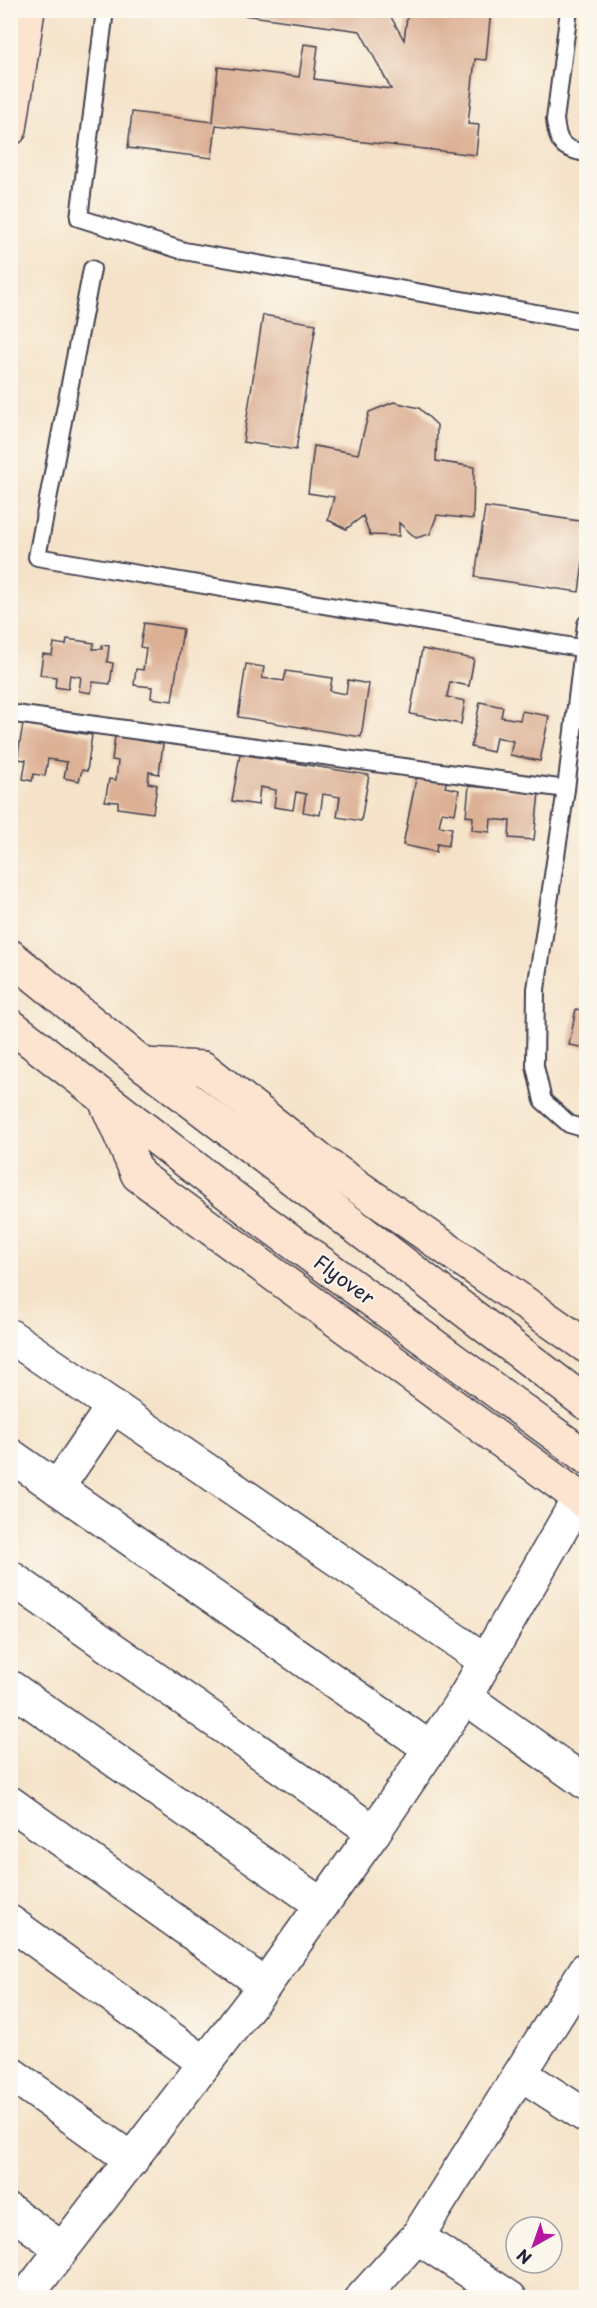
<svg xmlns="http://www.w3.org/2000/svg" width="597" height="2308" font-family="'Playpen Sans',sans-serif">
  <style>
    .green { fill: #acd783; stroke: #677c5f; stroke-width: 1.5 }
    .building { fill: #dcb094 }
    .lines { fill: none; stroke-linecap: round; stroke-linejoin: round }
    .lane-casing { stroke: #423f50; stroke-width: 20 }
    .street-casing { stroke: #423f50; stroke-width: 36 }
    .secondary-casing { stroke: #423f50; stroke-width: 36 }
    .lane { stroke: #fff; stroke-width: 16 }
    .street { stroke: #fff; stroke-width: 33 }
    .secondary { stroke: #fde4d0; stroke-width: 33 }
    .labels { text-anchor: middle; stroke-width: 4.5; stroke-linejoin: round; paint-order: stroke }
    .street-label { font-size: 20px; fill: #22223b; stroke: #fbf7ec }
  </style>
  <rect width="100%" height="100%" fill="#fbf7ec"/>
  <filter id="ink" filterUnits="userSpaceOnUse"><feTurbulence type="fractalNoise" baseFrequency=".0167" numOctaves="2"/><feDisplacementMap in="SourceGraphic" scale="12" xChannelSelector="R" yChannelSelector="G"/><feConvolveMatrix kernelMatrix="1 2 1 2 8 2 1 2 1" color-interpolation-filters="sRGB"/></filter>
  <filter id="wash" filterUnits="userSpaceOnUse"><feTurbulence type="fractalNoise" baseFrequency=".008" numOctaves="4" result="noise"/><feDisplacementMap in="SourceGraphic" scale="24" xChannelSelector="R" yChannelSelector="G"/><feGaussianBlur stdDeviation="1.35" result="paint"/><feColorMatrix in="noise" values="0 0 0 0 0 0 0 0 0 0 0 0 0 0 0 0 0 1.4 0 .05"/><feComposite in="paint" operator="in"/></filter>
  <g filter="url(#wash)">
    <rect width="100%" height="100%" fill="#f5e3c9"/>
    <path class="green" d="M586,53V115L578,114Z"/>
    <g id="blocks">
      <g class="building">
        <path d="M206,10H387L404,40L408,10H491L486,60L475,59L468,124L479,125L476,155L216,125L212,158L128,148L132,112L213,122L218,67L299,77L304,44L318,46L314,79L391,89L360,31Z"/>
        <path d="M263,315L316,324L296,450L243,442Z"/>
        <path d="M394,402L419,408L437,425L436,461L474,467L473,519L437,515L430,534L416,538L399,523V536L370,535L363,516L346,529L328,520L334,497L308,493L314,446L358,454L369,412Z"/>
        <path d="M485,507L586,522V540L579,592L475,577Z"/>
        <path d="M144,623L183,629L172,701L151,698L152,687L134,685L136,669L143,670L146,648L140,647Z"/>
        <path d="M67,639L94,643L93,649H102V645L109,646L107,662L113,663L110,684L93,682L91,693L79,691L81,677L70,675L68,689L55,687L56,677L40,675L43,654L52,655L54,643L66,645Z"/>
        <path d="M422,649L474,659L469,686L450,682L447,697L465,701L461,724L410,714Z"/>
        <path d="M246,664L264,667L262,678L284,681L286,671L332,678L330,691L346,694L348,680L369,684L361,737L238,717Z"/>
        <path d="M480,702L503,707L501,717L520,720L522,711L549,716L540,761L510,755L513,741L496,737L493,752L471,747Z"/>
        <path d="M23,724L92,735L87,771L82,770L79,781L64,778L67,762L48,759L45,776L34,774L32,781L23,779L26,760L17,759Z"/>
        <path d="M115,736L163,744L159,774L149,772L148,783L157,785L153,813L118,808V802L105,801L109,779L116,780L118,761L112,760Z"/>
        <path d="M240,754L369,775L361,821L337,817L340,797L323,794L320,815L303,812L306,794L296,792L293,810L274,807L276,790L260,787L258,805L232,801Z"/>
        <path d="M417,774L447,780L445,787L459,790L455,814L442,812L439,826L452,828L448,846L437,844L436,852L403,845Z"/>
        <path d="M469,786L539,793L534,840L509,838L510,821L491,819L490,832L472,830L473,817L466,816Z"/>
        <path d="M576,1009L586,1011V1048L569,1045Z"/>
      </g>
    </g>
  </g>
  <g filter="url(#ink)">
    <use href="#blocks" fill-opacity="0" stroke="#423f50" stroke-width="1.5"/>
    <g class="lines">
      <defs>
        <g id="lane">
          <path d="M105,10L79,218L184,251L586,322"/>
          <path d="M569,10L555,120C558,144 562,149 586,153"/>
          <path d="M92,269L37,557L586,649"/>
          <path d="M586,624L566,789L536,989L535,1066L543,1101L569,1124L586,1129"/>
          <path d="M15,714L566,789"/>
        </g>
        <g id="street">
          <path d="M10,1336L486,1661"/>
          <path d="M10,1455L431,1749"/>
          <path d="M57,1488L113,1406"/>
          <path d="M10,1577L374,1832"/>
          <path d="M10,1687L322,1905"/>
          <path d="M465,1697L586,1783"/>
          <path d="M10,1803L265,1985"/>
          <path d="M10,1922L205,2063"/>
          <path d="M10,2073L132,2160"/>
          <path d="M521,2074L586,2116"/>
          <path d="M10,2211L61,2248"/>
          <path d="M417,2237L510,2298"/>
          <path d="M25,2298L265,1985L374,1832L465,1697L579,1498"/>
          <path d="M362,2298L417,2237L586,1969"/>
        </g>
        <g id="secondary">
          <path d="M10,129L28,10"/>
          <path d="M10,956L144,1065L586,1403"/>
          <path d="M10,1025L261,1219L586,1457"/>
          <path d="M144,1065L203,1068L321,1161L586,1346"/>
          <path d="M105,1100L138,1175L586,1503"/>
        </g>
      </defs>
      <use href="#lane" class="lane-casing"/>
      <use href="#street" class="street-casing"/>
      <use href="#secondary" class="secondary-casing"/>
      <use href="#lane" class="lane"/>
      <use href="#street" class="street"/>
      <use href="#secondary" class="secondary"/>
    </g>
  </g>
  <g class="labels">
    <g class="street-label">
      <text transform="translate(344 1280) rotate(36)" y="7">Flyover</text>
    </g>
  </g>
  <rect width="597" height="2308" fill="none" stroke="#fbf7ec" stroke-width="36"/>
  <g transform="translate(534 2245) rotate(220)"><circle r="28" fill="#fbf7ec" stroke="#a4a2a5" stroke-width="1.5"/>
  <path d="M0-4.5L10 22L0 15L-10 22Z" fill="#b5179e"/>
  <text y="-9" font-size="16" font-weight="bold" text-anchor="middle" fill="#22223b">N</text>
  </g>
</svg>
